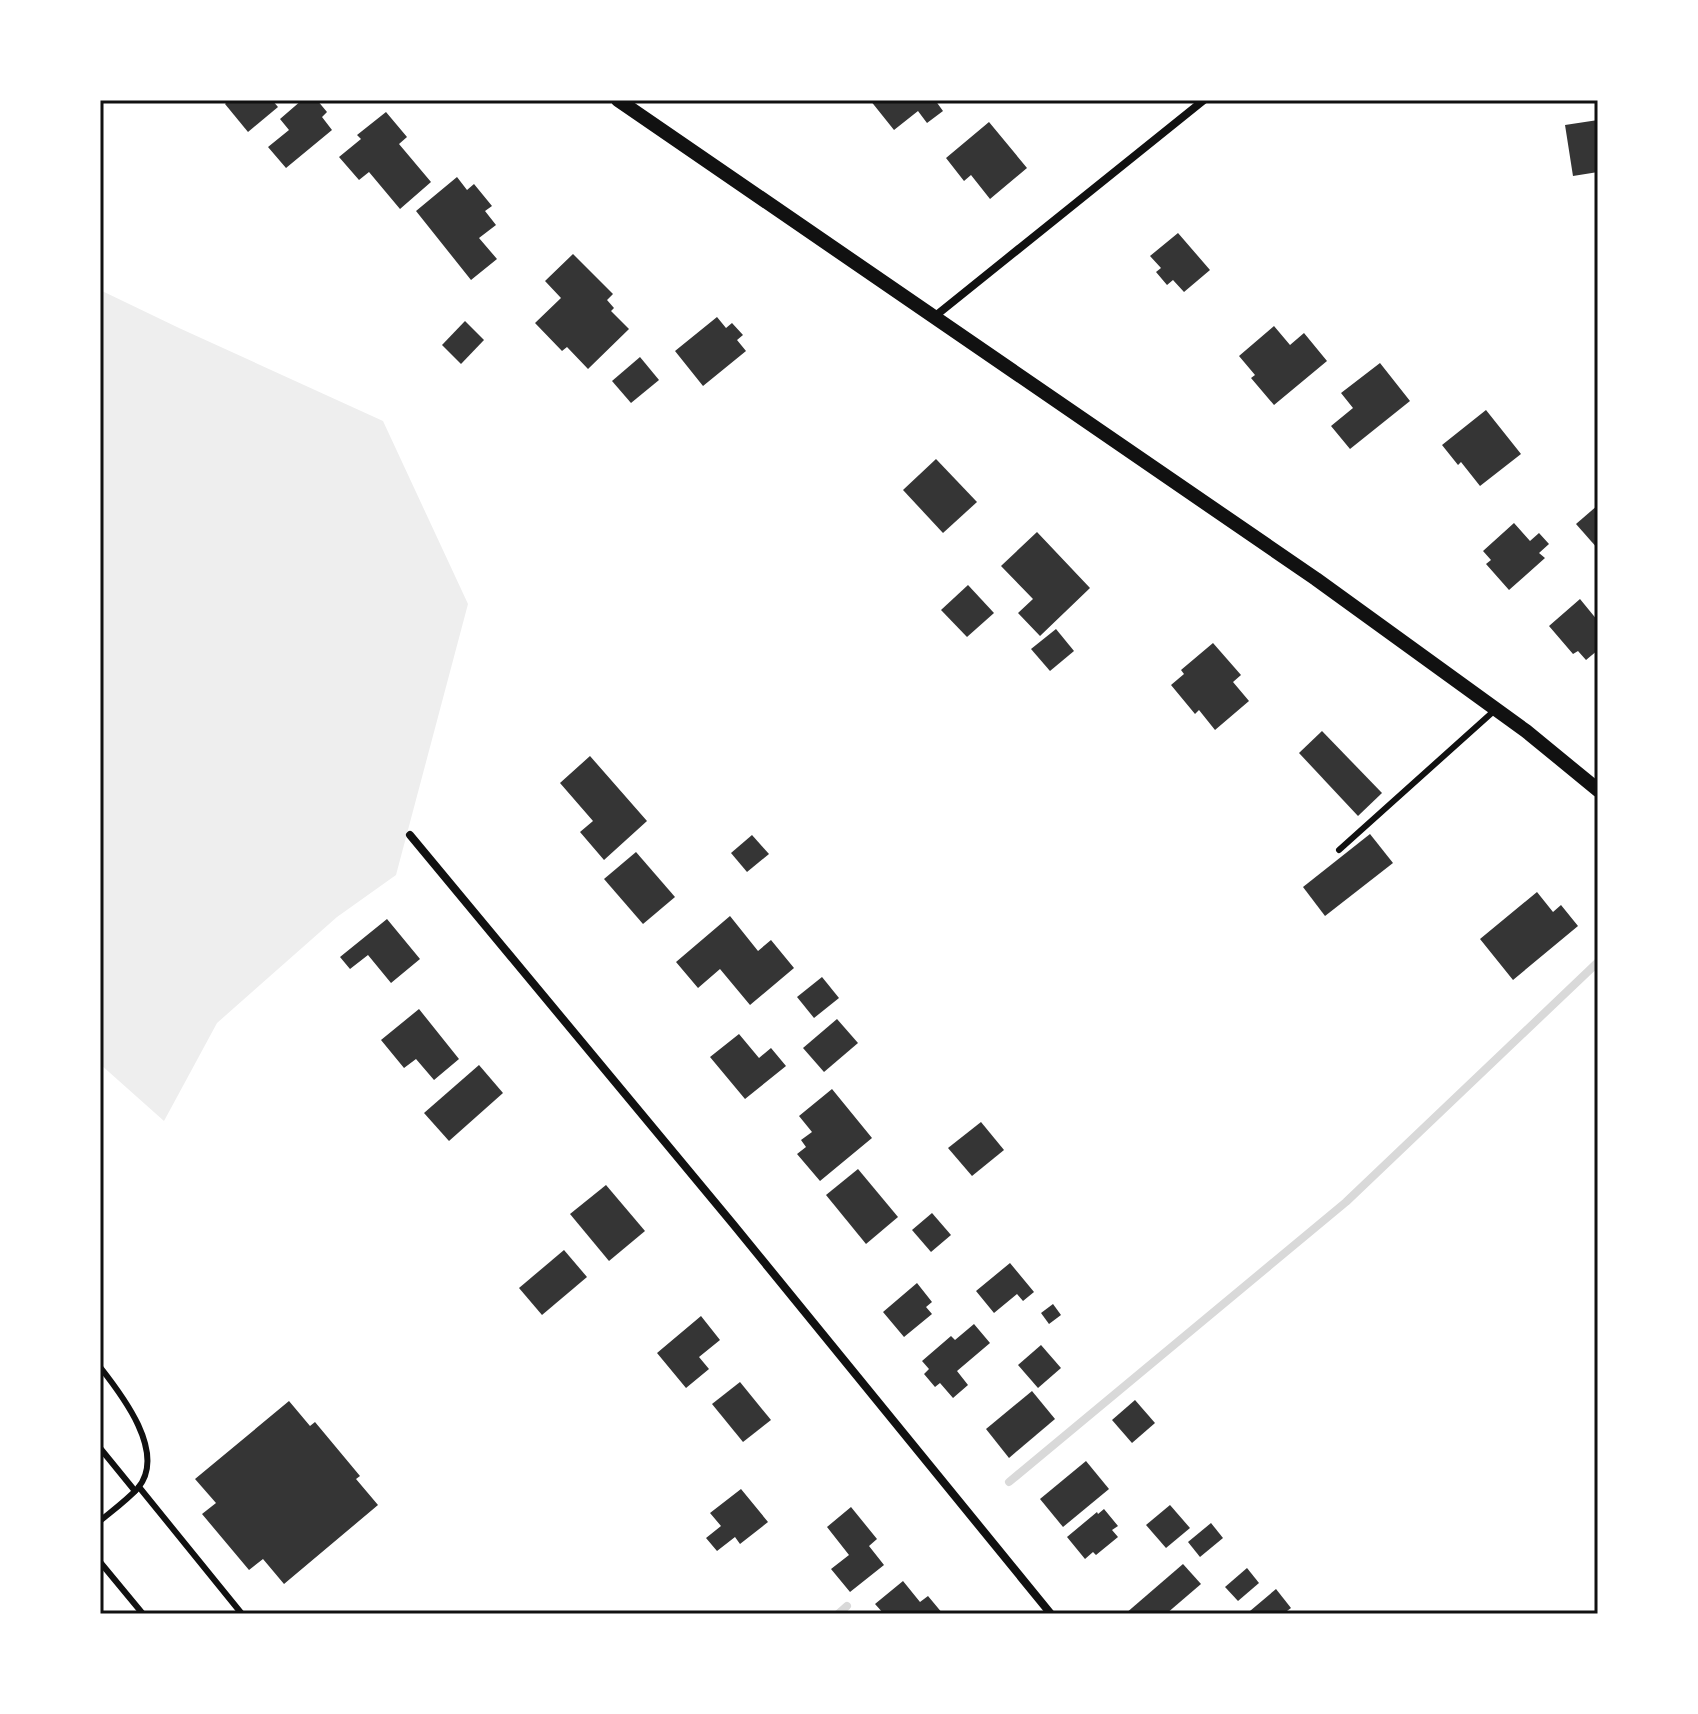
<svg xmlns="http://www.w3.org/2000/svg" width="1698" height="1714" font-family="Ubuntu,sans-serif">
  <style>
    .green { fill: #eee }
    .lines { fill: none; stroke-linecap: round; stroke-linejoin: round }
    .stream { stroke: #d9d9d9; stroke-width: 8 }
    .building { fill: #353535 }
    .service { stroke: #111; stroke-width: 6 }
    .minor { stroke: #111; stroke-width: 8 }
    .tertiary { stroke: #111; stroke-width: 14 }
    .neatline { fill: none; stroke: #111; stroke-width: 3 }
  </style>
  <rect width="100%" height="100%" fill="#fff"/>
  <path class="green" d="M100,290L179,328L383,421L468,604L396,875L337,917L217,1023L164,1121L100,1064Z"/>
  <g class="lines">
    <g class="stream">
      <path d="M1009,1482L1346,1202L1598,962"/>
      <path d="M838,1614L847,1606"/>
    </g>
  </g>
  <g class="building">
    <path d="M229,100H272L278,107L248,132L225,104Z"/>
    <path d="M302,100H317L327,112L322,117L332,130L286,168L268,147L289,130L280,119Z"/>
    <path d="M870,100H935L943,111L927,123L918,111L894,130Z"/>
    <path d="M386,112L407,137L399,144L431,182L400,209L369,172L359,180L339,157L361,139L357,135Z"/>
    <path d="M1598,120V172L1573,176L1565,125Z"/>
    <path d="M989,122L1027,168L990,199L971,175L964,181L946,158Z"/>
    <path d="M457,177L467,190L474,184L492,206L485,211L496,225L479,238L497,259L471,280L416,211Z"/>
    <path d="M1178,233L1210,270L1184,292L1173,280L1167,285L1156,272L1161,268L1150,256Z"/>
    <path d="M573,254L613,294L607,300L614,308L611,311L629,329L588,369L567,347L562,351L535,323L561,298L545,281Z"/>
    <path d="M717,317L726,328L732,323L743,335L737,340L746,351L703,386L675,351Z"/>
    <path d="M465,321L484,340L461,364L442,345Z"/>
    <path d="M1274,326L1290,345L1304,333L1327,361L1274,405L1251,378L1255,375L1239,356Z"/>
    <path d="M640,357L659,380L631,403L612,381Z"/>
    <path d="M1380,363L1410,401L1350,449L1331,426L1353,408L1341,393Z"/>
    <path d="M1486,410L1521,454L1480,486L1461,462L1458,465L1442,445Z"/>
    <path d="M936,459L977,502L943,533L903,490Z"/>
    <path d="M1598,505V549L1576,524Z"/>
    <path d="M1514,523L1530,541L1539,533L1549,544L1539,553L1545,558L1509,590L1486,564L1491,560L1483,551Z"/>
    <path d="M1037,532L1090,588L1040,636L1018,613L1033,599L1001,566Z"/>
    <path d="M968,585L994,613L967,637L941,610Z"/>
    <path d="M1580,599L1598,621V650L1586,660L1578,651L1573,654L1549,626Z"/>
    <path d="M1056,629L1074,651L1050,671L1031,649Z"/>
    <path d="M1213,643L1241,675L1233,682L1249,701L1215,730L1199,710L1195,714L1171,685L1184,674L1181,670Z"/>
    <path d="M1322,731L1382,793L1358,816L1299,753Z"/>
    <path d="M590,756L647,821L604,860L580,832L593,821L560,783Z"/>
    <path d="M1370,834L1393,863L1325,916L1303,887Z"/>
    <path d="M752,835L769,854L747,872L731,853Z"/>
    <path d="M636,852L675,897L643,924L604,879Z"/>
    <path d="M1537,892L1553,912L1561,905L1578,926L1513,980L1480,939Z"/>
    <path d="M730,916L758,951L771,940L794,968L750,1005L720,969L698,988L676,962Z"/>
    <path d="M387,919L420,959L391,983L368,955L350,969L340,957Z"/>
    <path d="M822,977L839,998L814,1018L797,997Z"/>
    <path d="M419,1009L459,1059L434,1080L416,1059L404,1068L381,1040Z"/>
    <path d="M837,1019L858,1043L824,1072L803,1048Z"/>
    <path d="M739,1034L759,1058L771,1048L786,1066L745,1099L710,1057Z"/>
    <path d="M479,1065L503,1093L449,1141L424,1113Z"/>
    <path d="M832,1089L872,1138L820,1181L797,1154L806,1147L801,1140L812,1132L799,1116Z"/>
    <path d="M981,1122L1004,1150L972,1176L948,1148Z"/>
    <path d="M858,1169L898,1217L866,1244L826,1195Z"/>
    <path d="M606,1185L645,1231L609,1261L570,1214Z"/>
    <path d="M932,1213L951,1235L931,1252L912,1230Z"/>
    <path d="M564,1250L587,1277L542,1315L519,1288Z"/>
    <path d="M1010,1263L1034,1292L1023,1301L1017,1294L994,1313L976,1291Z"/>
    <path d="M917,1283L932,1302L926,1307L932,1314L904,1337L883,1312Z"/>
    <path d="M1053,1304L1061,1315L1049,1324L1041,1313Z"/>
    <path d="M701,1316L720,1340L699,1357L709,1369L686,1388L657,1353Z"/>
    <path d="M974,1324L990,1343L957,1371L968,1385L953,1398L940,1383L935,1387L924,1374L929,1369L922,1361L951,1336L955,1340Z"/>
    <path d="M1041,1345L1061,1368L1038,1388L1018,1365Z"/>
    <path d="M740,1382L771,1420L743,1442L712,1404Z"/>
    <path d="M1032,1391L1055,1419L1009,1458L986,1429Z"/>
    <path d="M1135,1400L1155,1423L1132,1443L1112,1420Z"/>
    <path d="M289,1401L310,1426L315,1422L360,1476L356,1479L378,1505L284,1584L263,1559L249,1570L202,1514L216,1503L195,1479Z"/>
    <path d="M1086,1461L1109,1489L1063,1527L1040,1499Z"/>
    <path d="M741,1489L768,1522L740,1544L735,1537L717,1551L706,1538L721,1526L710,1513Z"/>
    <path d="M1170,1505L1190,1528L1166,1548L1146,1525Z"/>
    <path d="M851,1507L877,1539L869,1546L884,1565L850,1592L831,1569L849,1555L827,1527Z"/>
    <path d="M1104,1509L1118,1526L1112,1530L1118,1537L1096,1555L1093,1552L1085,1559L1067,1537L1097,1512L1098,1514Z"/>
    <path d="M1211,1523L1223,1538L1200,1557L1188,1542Z"/>
    <path d="M1183,1564L1201,1584L1166,1614H1125Z"/>
    <path d="M1247,1568L1259,1583L1238,1601L1225,1587Z"/>
    <path d="M903,1581L920,1602L928,1596L943,1614H884L875,1604Z"/>
    <path d="M1276,1589L1291,1608L1283,1614H1253L1250,1611Z"/>
  </g>
  <g class="lines">
    <g class="service">
      <path d="M1339,850L1495,710"/>
      <path d="M100,1367C122,1395 167,1453 138,1488C127,1500 112,1511 100,1521"/>
      <path d="M100,1448L135,1491"/>
      <path d="M139,1487L242,1614"/>
      <path d="M100,1562L143,1614"/>
    </g>
    <g class="minor">
      <path d="M934,317L1204,100"/>
      <path d="M410,835L733,1224L1051,1614"/>
    </g>
    <path class="tertiary" d="M618,100L1316,579L1526,731L1598,790"/>
  </g>
  <rect width="1698" height="1714" fill="none" stroke="#ffffff" stroke-width="204"/>
  <rect x="102" y="102" width="1494" height="1510" class="neatline"/>
</svg>
